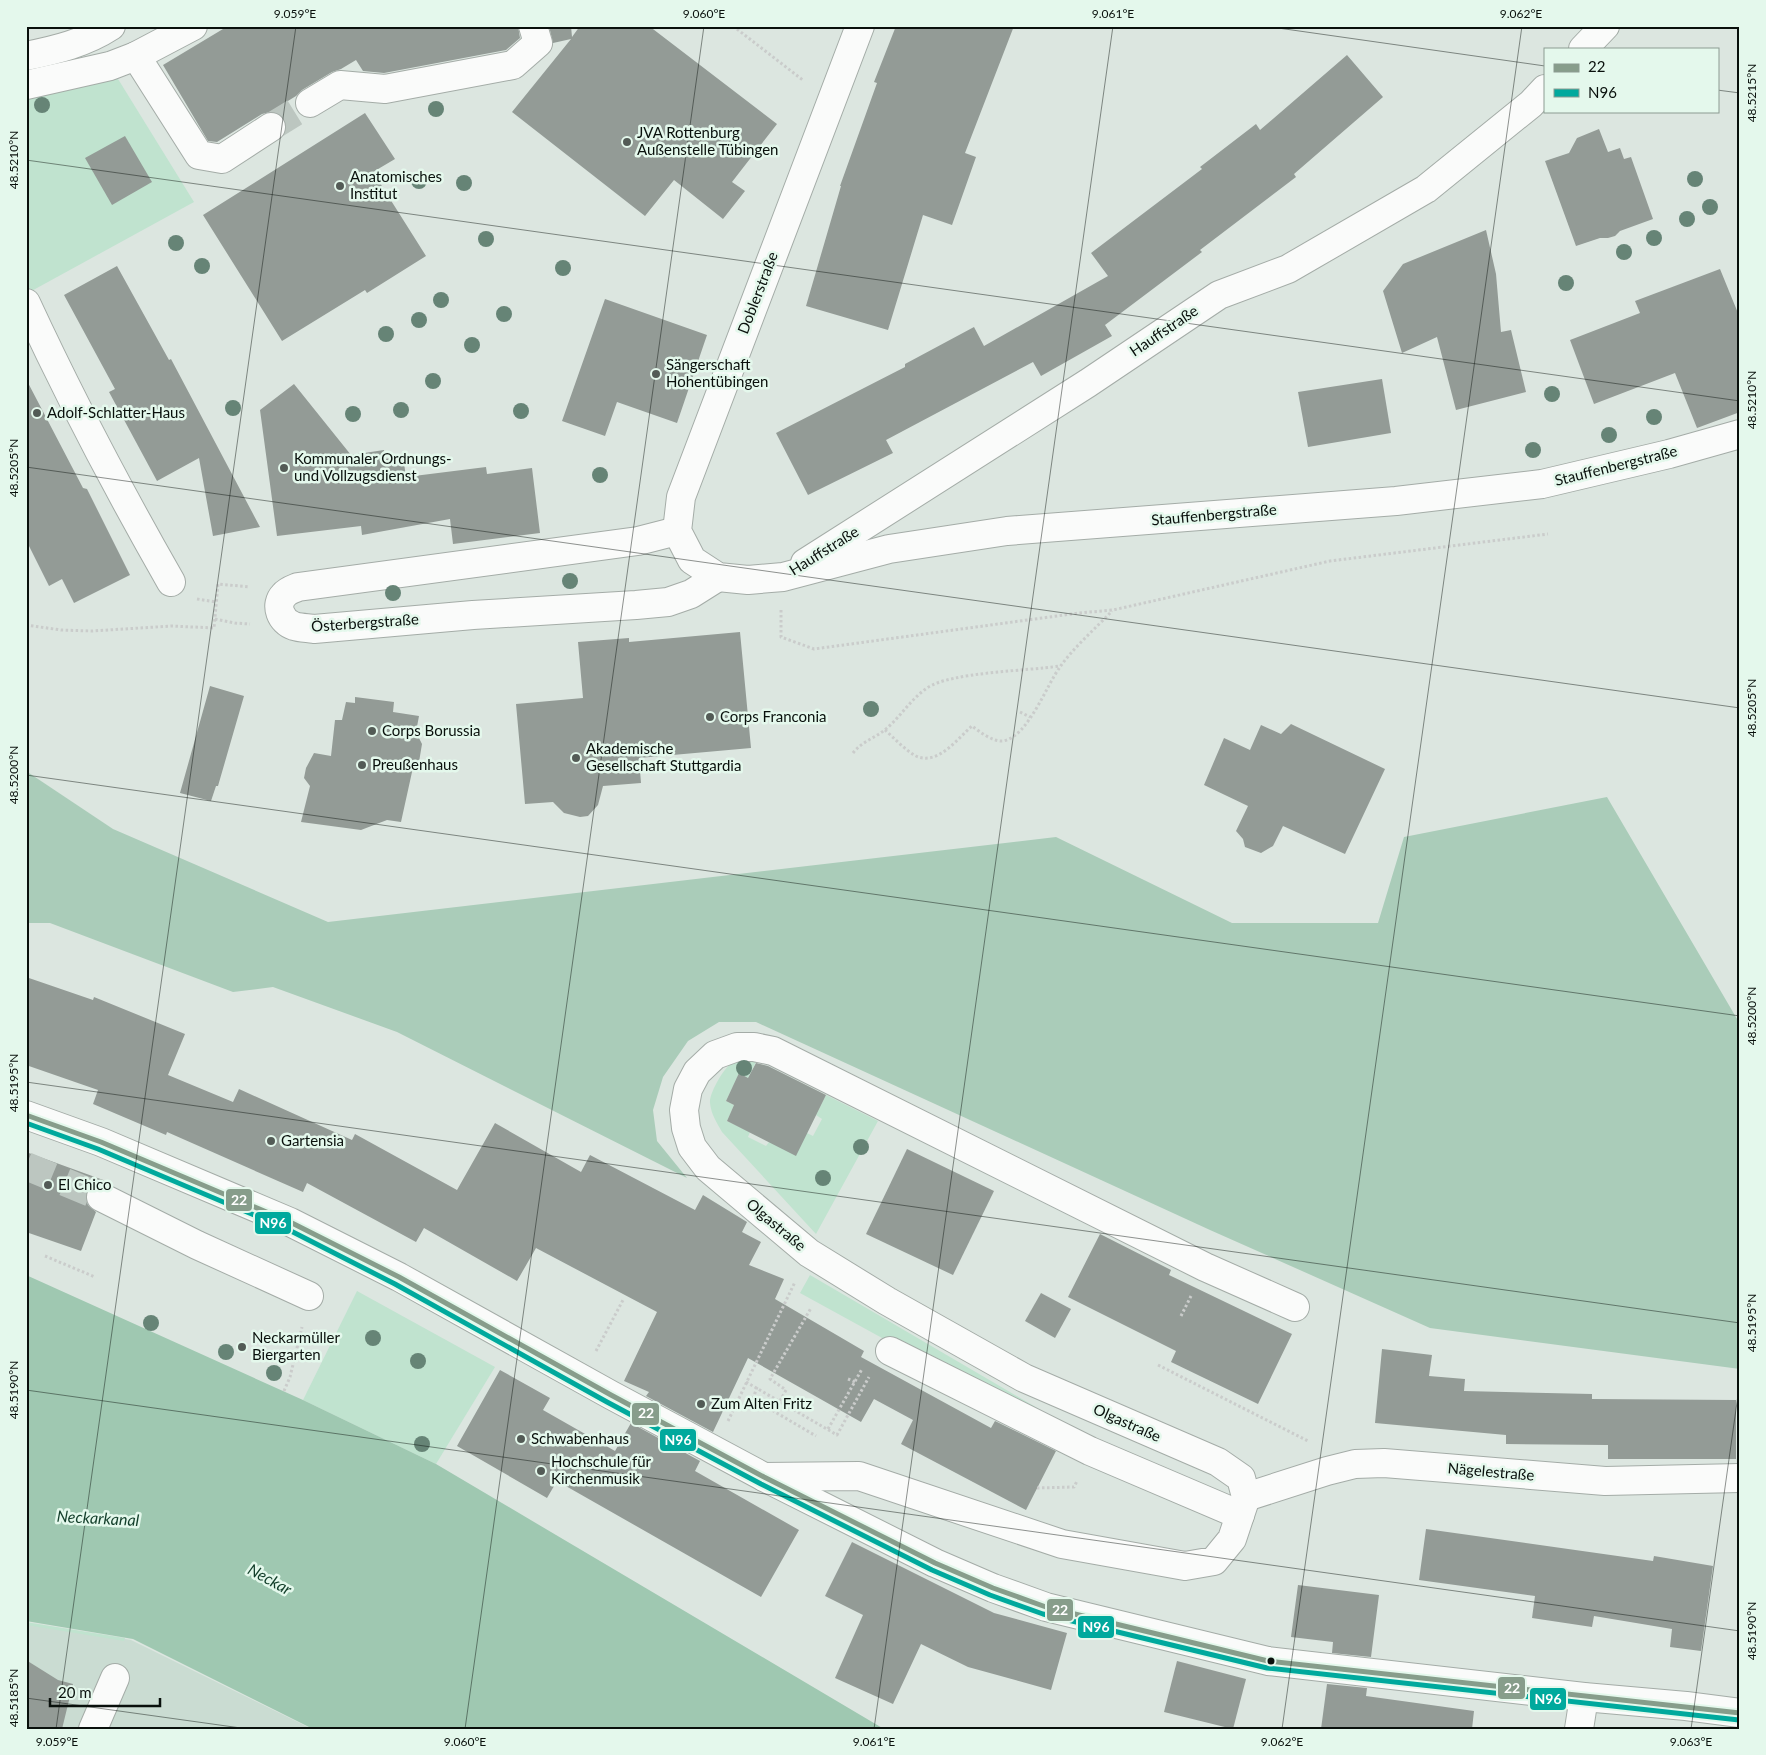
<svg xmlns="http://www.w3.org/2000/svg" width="1766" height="1755" font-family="Lato,sans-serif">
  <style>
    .built { fill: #cadcd2 }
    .green { fill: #c0e3cf }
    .forest { fill: #aaccb9 }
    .water { fill: #9fc8b1 }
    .building { fill: #939b96 }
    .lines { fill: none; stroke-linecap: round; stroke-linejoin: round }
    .minor-tunnel { stroke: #bcc6c0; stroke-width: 28; stroke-dasharray: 28 14; stroke-linecap: butt }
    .minor-casing { stroke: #a4aca7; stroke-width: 30 }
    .path { stroke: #cacccb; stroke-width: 3; stroke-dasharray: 2.5 2.5; stroke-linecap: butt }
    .minor { stroke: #fafbfa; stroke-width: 28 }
    .bus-1-casing { stroke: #e4f8ec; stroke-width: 9 }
    .bus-2-casing { stroke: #e4f8ec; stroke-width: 9 }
    .bus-1 { stroke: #879d8b; stroke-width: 5 }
    .bus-2 { stroke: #00a99d; stroke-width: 5 }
    .tree { fill: #668476 }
    .ticks { fill: none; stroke: #09100c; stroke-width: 1; stroke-opacity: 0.45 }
    .poi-dot { fill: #535b56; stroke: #e4f8ec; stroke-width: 2 }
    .bus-dot { fill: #09100c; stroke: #e4f8ec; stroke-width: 2 }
    .labels { text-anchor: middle; stroke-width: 5; stroke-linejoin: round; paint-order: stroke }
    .poi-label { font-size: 15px; fill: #09100c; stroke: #e4f8ec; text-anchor: start }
    .street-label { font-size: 15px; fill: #09100c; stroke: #e4f8ec }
    .water-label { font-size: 16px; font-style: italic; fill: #123e2a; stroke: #e4f8ec }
    .line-badge { stroke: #e4f8ec; stroke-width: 2 }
    .badge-label { font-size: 14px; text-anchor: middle; font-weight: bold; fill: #fff }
    .neatline { fill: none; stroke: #09100c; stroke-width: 2 }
    .ticks-label { font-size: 12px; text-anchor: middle; fill: #09100c }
  </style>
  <rect width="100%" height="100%" fill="#dce6e0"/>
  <path class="built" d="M26,1623L131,1640L312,1729H26Z"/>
  <g class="green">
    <path d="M110,66L194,202L26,294V85Z"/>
    <path d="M747,1059L757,1060L748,1078L739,1074L726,1101L734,1105L727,1121L750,1132L748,1137L766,1146L769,1142L807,1133L813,1136L822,1119L816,1115L826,1095L878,1121L816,1234L722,1132C717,1123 711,1114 710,1103C709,1093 725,1065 735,1061C738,1060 743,1060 747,1059Z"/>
    <path d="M810,1275L1039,1409L893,1344L800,1293Z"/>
    <path d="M357,1291L495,1367L436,1464L303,1400Z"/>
    <path d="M26,1622L125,1638L124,1641L26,1625Z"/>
  </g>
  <path class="forest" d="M26,771L113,829L328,922L1056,837L1232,923H1378L1404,837L1607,797L1740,1024V1369L1430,1328L1210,1230L756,1022H719L688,1041L663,1077L653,1110L657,1141L687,1178L397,1032L273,987L233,992L50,923H26Z"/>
  <path class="water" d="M26,1275L303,1400L436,1464L884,1729H313L133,1639L26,1621Z"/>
  <g class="building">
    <path d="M228,26H518L520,38L506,50L384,73L363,71L356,60L341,69L332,72L302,90L296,96L270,112L262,114L217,142L208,141L163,65Z"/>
    <path d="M549,26H571L572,37L580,26H649L777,124L732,182L745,191L723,219L674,180L645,216L512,112L571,39L553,43Z"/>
    <path d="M896,26H1014L965,153L976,157L952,225L923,215L888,330L806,306L841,186H840L877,83L874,82Z"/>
    <path d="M1347,55L1383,97L1294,174L1296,177L1200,250L1202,252L1105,325L1112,336L1041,376L1033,362L886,440L893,453L808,495L776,433L905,367V364L974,327L984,346L1108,276L1091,253L1202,169L1200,167L1256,124L1260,130Z"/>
    <path d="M365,113L395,159L373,172L426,256L367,293L365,290L282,341L203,215Z"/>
    <path d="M1599,129L1608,152L1620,148L1624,159L1631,157L1653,219L1620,231L1615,236L1608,238H1600L1576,246L1545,161L1569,153L1577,138Z"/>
    <path d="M125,136L152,182L112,205L85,158Z"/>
    <path d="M1486,230L1496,274L1501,332L1511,330L1526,392L1456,410L1437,337L1402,353L1383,291L1403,264Z"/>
    <path d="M117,266L169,360L171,359L260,527L213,536L199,458L157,481L109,392L115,389L64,295Z"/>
    <path d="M1720,269L1740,318V412L1697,428L1675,373L1594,404L1570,340L1640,313L1635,301Z"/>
    <path d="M605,299L707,335L677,423L617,402L605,436L562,421Z"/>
    <path d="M26,379L83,488L87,489L130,575L74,603L62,579L49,586L26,540Z"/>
    <path d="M1382,379L1391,433L1308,447L1298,392Z"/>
    <path d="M294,384L351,455L384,450L385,459L403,456L406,477L486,467L487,474L532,468L540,533L453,544L450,519L362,535L361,526L277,536L260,410Z"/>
    <path d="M740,632L751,748L639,758L641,783L603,786L598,805L588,816L580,817L564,813L553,802L525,804L516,704L583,698L578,642L629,638V642Z"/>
    <path d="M210,686L244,696L218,786H216L211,801L180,793Z"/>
    <path d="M355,697L394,702L393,712L419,716L416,732L422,744L419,762L412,772L401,822L387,820L361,830L301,822L310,786L304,778L306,768L314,753L331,756L335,720H342L346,702L355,703Z"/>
    <path d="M1291,724L1385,769L1345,854L1283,826L1273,846L1261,853L1245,847L1243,839L1236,831L1248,806L1204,785L1224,738L1250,750L1261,725L1281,734Z"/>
    <path d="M26,977L93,1000L94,997L185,1034L168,1075L233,1102L239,1089L352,1140L355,1134L457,1190L495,1123L581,1172L590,1155L695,1210L703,1195L747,1222L742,1232L761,1242L749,1265L784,1279L775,1299L864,1351L861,1357L991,1428L995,1421L1056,1451L1026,1510L901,1444L913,1420L874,1399L861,1422L748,1358L713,1432L646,1396L649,1392L624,1381L657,1312L536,1248L517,1281L424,1228L416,1242L307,1183L303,1192L167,1132L166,1135L93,1104L98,1090L26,1065Z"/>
    <path d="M756,1063L768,1066L826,1095L796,1156L727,1121L734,1105L726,1101L739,1073L748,1078Z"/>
    <path d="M907,1149L994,1191L953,1275L866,1234Z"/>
    <path d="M26,1152L106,1181V1183L100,1182L93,1184L87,1190L85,1197L88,1205L96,1212L81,1251L26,1232Z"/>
    <path d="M1100,1234L1171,1270L1169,1275L1292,1334L1258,1404L1171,1362L1176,1351L1068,1297Z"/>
    <path d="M1041,1293L1071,1309L1055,1338L1025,1321Z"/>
    <path d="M1382,1349L1432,1355L1429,1376L1465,1379L1464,1391L1592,1394V1399L1736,1400V1459H1608V1445L1506,1444V1435L1375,1423Z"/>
    <path d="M500,1370L550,1398L543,1410L615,1451L631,1423L700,1461L695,1471L799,1530L761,1597L557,1481L547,1498L457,1446Z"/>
    <path d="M1426,1529L1653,1561L1654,1556L1713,1566L1701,1651L1670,1647L1672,1629L1594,1616L1592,1627L1532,1618L1535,1596L1419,1580Z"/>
    <path d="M852,1542L994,1613L1067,1633L1051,1690L968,1667L921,1644L893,1704L835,1678L863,1615L825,1596Z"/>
    <path d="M1298,1585L1379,1595L1371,1657L1332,1653L1333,1642L1291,1637Z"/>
    <path d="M26,1660L58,1680L73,1684L62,1729H26Z"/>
    <path d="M1177,1661L1246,1679L1233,1729L1164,1712Z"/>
    <path d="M1327,1684L1367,1688L1366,1696L1474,1711L1472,1729H1321Z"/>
  </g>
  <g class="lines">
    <g class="minor-tunnel">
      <path d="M271,127L310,103"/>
      <path d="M26,1166L101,1197"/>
    </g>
    <defs>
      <g id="minor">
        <path d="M193,26L136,56L199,155L222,159L271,127"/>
        <path d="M860,26L681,497L677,531L692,560L718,577L748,580L783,577L889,549L1007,531L1396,501L1542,484L1669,454L1740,434"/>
        <path d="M1583,49L1605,26"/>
        <path d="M26,56C56,50 85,43 111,26"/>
        <path d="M26,85L110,66L136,56"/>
        <path d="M310,103L340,85L385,89L513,65L538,43L533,26"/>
        <path d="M26,303C70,398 119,491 171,582"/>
        <path d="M677,531L638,541L298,587C293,589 287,591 284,595C274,605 281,622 294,626C300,628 308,628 314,629L473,615L636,605L668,602L691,594L718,577"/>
        <path d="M805,563L1088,383L1219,295L1288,269L1426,189L1531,104L1545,89"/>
        <path d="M26,1115L101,1142L290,1222L399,1277L611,1395L764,1477L935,1563L993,1588L1046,1607L1268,1661L1584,1697L1686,1706L1740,1713"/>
        <path d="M101,1197L197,1245L309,1296"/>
        <path d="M890,1351L1090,1451L1240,1515"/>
        <path d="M764,1477L859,1476L1062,1544L1185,1566L1214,1561L1232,1539L1246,1497L1241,1478L1218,1462L1024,1378L887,1301L809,1253L708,1168L692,1147L686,1128L684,1110L688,1089L697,1072L715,1055L737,1047H754L773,1051L1205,1267L1295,1307"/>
        <path d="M1246,1497L1327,1471L1355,1464L1384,1463L1605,1481L1740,1478"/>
        <path d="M93,1729L115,1678"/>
        <path d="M1579,1729L1584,1697"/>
      </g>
    </defs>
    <use href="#minor" class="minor-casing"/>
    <g class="path">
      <path d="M733,26L804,81"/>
      <path d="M197,599L216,602"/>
      <path d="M781,610V637L814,649L1079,613L1113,610L1330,561L1548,534"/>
      <path d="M215,619L235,623L250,624"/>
      <path d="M26,625L61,630L92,631L172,626L214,628L218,584L250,587"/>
      <path d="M1020,712L1030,717"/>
      <path d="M885,730C894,738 905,750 916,756C938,766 957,739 972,726C980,732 993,742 1003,741C1028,737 1046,686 1060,667C1073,648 1096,628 1112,611"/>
      <path d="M853,753C862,741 876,738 887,728C901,716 911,699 927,688C950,672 1028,671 1059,666"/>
      <path d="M45,1256L95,1277"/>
      <path d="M1181,1316L1191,1296"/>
      <path d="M596,1351L623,1300"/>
      <path d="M1158,1365L1308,1441"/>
      <path d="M848,1379L855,1382"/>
      <path d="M746,1382L837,1435L869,1377"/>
      <path d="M757,1387L753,1399L816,1436"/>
      <path d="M284,1391L290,1377L302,1327"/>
      <path d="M780,1401L786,1390L770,1379L811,1308"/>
      <path d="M728,1421L795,1282"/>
      <path d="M828,1429L862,1369"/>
      <path d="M1037,1488L1074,1487L1077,1481"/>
    </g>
    <use href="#minor" class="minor"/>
    <defs>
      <path id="bus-1" d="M26,1115L101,1142L290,1222L399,1277L611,1395L764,1477L935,1563L993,1588L1046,1607L1268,1661L1740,1713"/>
      <path id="bus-2" d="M26,1123L98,1149L287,1229L395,1284L607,1402L761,1484L932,1570L990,1595L1043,1614L1267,1668L1739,1720"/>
    </defs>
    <use href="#bus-1" class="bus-1-casing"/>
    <use href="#bus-2" class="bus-2-casing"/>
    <use href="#bus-1" class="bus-1"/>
    <use href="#bus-2" class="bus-2"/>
  </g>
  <g class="tree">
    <circle cx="42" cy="105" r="8"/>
    <circle cx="436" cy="109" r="8"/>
    <circle cx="1695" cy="179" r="8"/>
    <circle cx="419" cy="181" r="8"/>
    <circle cx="464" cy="183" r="8"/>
    <circle cx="1710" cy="207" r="8"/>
    <circle cx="1687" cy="219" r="8"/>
    <circle cx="1654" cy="238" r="8"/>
    <circle cx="486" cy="239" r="8"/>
    <circle cx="176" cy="243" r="8"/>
    <circle cx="1624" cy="252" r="8"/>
    <circle cx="202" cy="266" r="8"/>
    <circle cx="563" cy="268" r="8"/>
    <circle cx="1566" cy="283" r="8"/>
    <circle cx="441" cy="300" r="8"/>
    <circle cx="504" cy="314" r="8"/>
    <circle cx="419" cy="320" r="8"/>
    <circle cx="386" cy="334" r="8"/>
    <circle cx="472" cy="345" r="8"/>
    <circle cx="433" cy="381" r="8"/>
    <circle cx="1552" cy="394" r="8"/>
    <circle cx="233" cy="408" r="8"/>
    <circle cx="401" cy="410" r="8"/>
    <circle cx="521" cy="411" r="8"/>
    <circle cx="353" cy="414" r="8"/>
    <circle cx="1654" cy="417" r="8"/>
    <circle cx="1609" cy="435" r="8"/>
    <circle cx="1533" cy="450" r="8"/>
    <circle cx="600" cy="475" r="8"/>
    <circle cx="570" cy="581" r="8"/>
    <circle cx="393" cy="593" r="8"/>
    <circle cx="871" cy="709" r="8"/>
    <circle cx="744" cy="1068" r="8"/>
    <circle cx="861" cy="1147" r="8"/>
    <circle cx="823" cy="1178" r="8"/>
    <circle cx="151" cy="1323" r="8"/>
    <circle cx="373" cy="1338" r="8"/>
    <circle cx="226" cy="1352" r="8"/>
    <circle cx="418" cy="1361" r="8"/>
    <circle cx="274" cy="1373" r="8"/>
    <circle cx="422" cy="1444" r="8"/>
  </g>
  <path class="ticks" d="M1264,26L1545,66M1717,90L1740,93M26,160L1740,401M26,467L1740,708M26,775L1740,1016M26,1082L1740,1323M26,1390L1740,1631M26,1698L248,1729M56,1729L296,26M465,1729L704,26M874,1729L1113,26M1282,1729L1522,26M1691,1729L1740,1381"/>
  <g class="poi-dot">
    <circle cx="627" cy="142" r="5"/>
    <circle cx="340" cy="186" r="5"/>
    <circle cx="656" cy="374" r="5"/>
    <circle cx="37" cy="413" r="5"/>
    <circle cx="284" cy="468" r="5"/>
    <circle cx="710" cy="717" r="5"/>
    <circle cx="372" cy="731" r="5"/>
    <circle cx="576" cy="758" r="5"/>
    <circle cx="362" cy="765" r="5"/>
    <circle cx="271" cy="1141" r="5"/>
    <circle cx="48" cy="1185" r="5"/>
    <circle cx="242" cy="1347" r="5"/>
    <circle cx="701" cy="1404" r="5"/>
    <circle cx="521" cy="1439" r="5"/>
    <circle cx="541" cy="1471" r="5"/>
  </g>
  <circle class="bus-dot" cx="1271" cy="1661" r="4.5"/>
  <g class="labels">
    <g class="poi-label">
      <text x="637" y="138">JVA Rottenburg<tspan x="637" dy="17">Außenstelle Tübingen</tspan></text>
      <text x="350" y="182">Anatomisches<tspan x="350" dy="17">Institut</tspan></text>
      <text x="666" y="370">Sängerschaft<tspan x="666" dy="17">Hohentübingen</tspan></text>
      <text x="47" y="418">Adolf-Schlatter-Haus</text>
      <text x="294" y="464">Kommunaler Ordnungs-<tspan x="294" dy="17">und Vollzugsdienst</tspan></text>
      <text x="720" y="722">Corps Franconia</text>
      <text x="382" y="736">Corps Borussia</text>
      <text x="586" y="754">Akademische<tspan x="586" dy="17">Gesellschaft Stuttgardia</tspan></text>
      <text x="372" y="770">Preußenhaus</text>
      <text x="281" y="1146">Gartensia</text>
      <text x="58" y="1190">El Chico</text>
      <text x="252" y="1343">Neckarmüller<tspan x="252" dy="17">Biergarten</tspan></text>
      <text x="711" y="1409">Zum Alten Fritz</text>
      <text x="531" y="1444">Schwabenhaus</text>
      <text x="551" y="1467">Hochschule für<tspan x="551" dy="17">Kirchenmusik</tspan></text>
    </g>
    <g class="street-label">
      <text transform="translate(758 293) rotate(-69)" y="5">Doblerstraße</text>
      <text transform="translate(1164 331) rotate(-34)" y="5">Hauffstraße</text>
      <text transform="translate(1616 466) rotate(-14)" y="5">Stauffenbergstraße</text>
      <text transform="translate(1214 515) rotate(-5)" y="5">Stauffenbergstraße</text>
      <text transform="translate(824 551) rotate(-32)" y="5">Hauffstraße</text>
      <text transform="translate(365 623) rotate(-4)" y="5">Österbergstraße</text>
      <text transform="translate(776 1225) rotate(40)" y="5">Olgastraße</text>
      <text transform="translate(1127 1423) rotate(24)" y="5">Olgastraße</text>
      <text transform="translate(1491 1472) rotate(5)" y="5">Nägelestraße</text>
    </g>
    <g class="water-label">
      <text transform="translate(98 1518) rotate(3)" y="6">Neckarkanal</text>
      <text transform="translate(270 1579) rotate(29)" y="6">Neckar</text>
    </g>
  </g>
  <g class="line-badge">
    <rect x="225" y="1188" width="28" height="24" rx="5" fill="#879d8b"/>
    <rect x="254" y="1211" width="38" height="24" rx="5" fill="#00a99d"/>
    <rect x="631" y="1402" width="29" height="24" rx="5" fill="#879d8b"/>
    <rect x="659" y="1428" width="38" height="24" rx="5" fill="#00a99d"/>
    <rect x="1046" y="1598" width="28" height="24" rx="5" fill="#879d8b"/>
    <rect x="1077" y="1615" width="38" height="24" rx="5" fill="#00a99d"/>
    <rect x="1497" y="1676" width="29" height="24" rx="5" fill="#879d8b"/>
    <rect x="1529" y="1687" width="38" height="24" rx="5" fill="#00a99d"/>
  </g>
  <g class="badge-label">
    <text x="239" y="1205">22</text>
    <text x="273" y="1228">N96</text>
    <text x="646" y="1418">22</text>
    <text x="678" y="1445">N96</text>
    <text x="1060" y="1615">22</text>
    <text x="1096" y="1632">N96</text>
    <text x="1512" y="1693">22</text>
    <text x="1548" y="1704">N96</text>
  </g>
  <rect width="1766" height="1755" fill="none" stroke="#e4f8ec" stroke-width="55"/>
  <rect x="1544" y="48" width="175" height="65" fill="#e4f8ec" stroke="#8c9b92"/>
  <rect x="1554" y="64" width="25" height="8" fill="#879d8b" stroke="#8c9b92"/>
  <text x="1588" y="72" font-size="15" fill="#09100c">22</text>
  <rect x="1554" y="89" width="25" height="8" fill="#00a99d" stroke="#8c9b92"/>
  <text x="1588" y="98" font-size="15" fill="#09100c">N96</text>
  <path d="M50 1698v8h110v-8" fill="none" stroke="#09100c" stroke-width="2.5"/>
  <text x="58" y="1698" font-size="15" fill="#09100c" stroke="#e4f8ec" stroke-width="4" paint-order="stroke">20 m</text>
  <rect x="28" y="28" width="1710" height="1700" class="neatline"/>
  <g class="ticks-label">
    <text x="295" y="18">9.059°E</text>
    <text x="704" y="18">9.060°E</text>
    <text x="1113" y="18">9.061°E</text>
    <text x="1521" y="18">9.062°E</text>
    <text transform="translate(1752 93) rotate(-90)" y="4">48.5215°N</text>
    <text transform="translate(14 160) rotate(-90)" y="4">48.5210°N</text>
    <text transform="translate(1752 400) rotate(-90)" y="4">48.5210°N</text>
    <text transform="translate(14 468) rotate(-90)" y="4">48.5205°N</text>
    <text transform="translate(1752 708) rotate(-90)" y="4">48.5205°N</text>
    <text transform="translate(14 775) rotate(-90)" y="4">48.5200°N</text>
    <text transform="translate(1752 1016) rotate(-90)" y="4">48.5200°N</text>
    <text transform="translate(14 1083) rotate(-90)" y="4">48.5195°N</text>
    <text transform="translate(1752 1323) rotate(-90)" y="4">48.5195°N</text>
    <text transform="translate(14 1390) rotate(-90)" y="4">48.5190°N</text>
    <text transform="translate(1752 1631) rotate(-90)" y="4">48.5190°N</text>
    <text transform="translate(14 1698) rotate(-90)" y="4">48.5185°N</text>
    <text x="57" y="1746">9.059°E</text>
    <text x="465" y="1746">9.060°E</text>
    <text x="874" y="1746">9.061°E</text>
    <text x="1282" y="1746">9.062°E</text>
    <text x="1691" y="1746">9.063°E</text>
  </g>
</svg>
